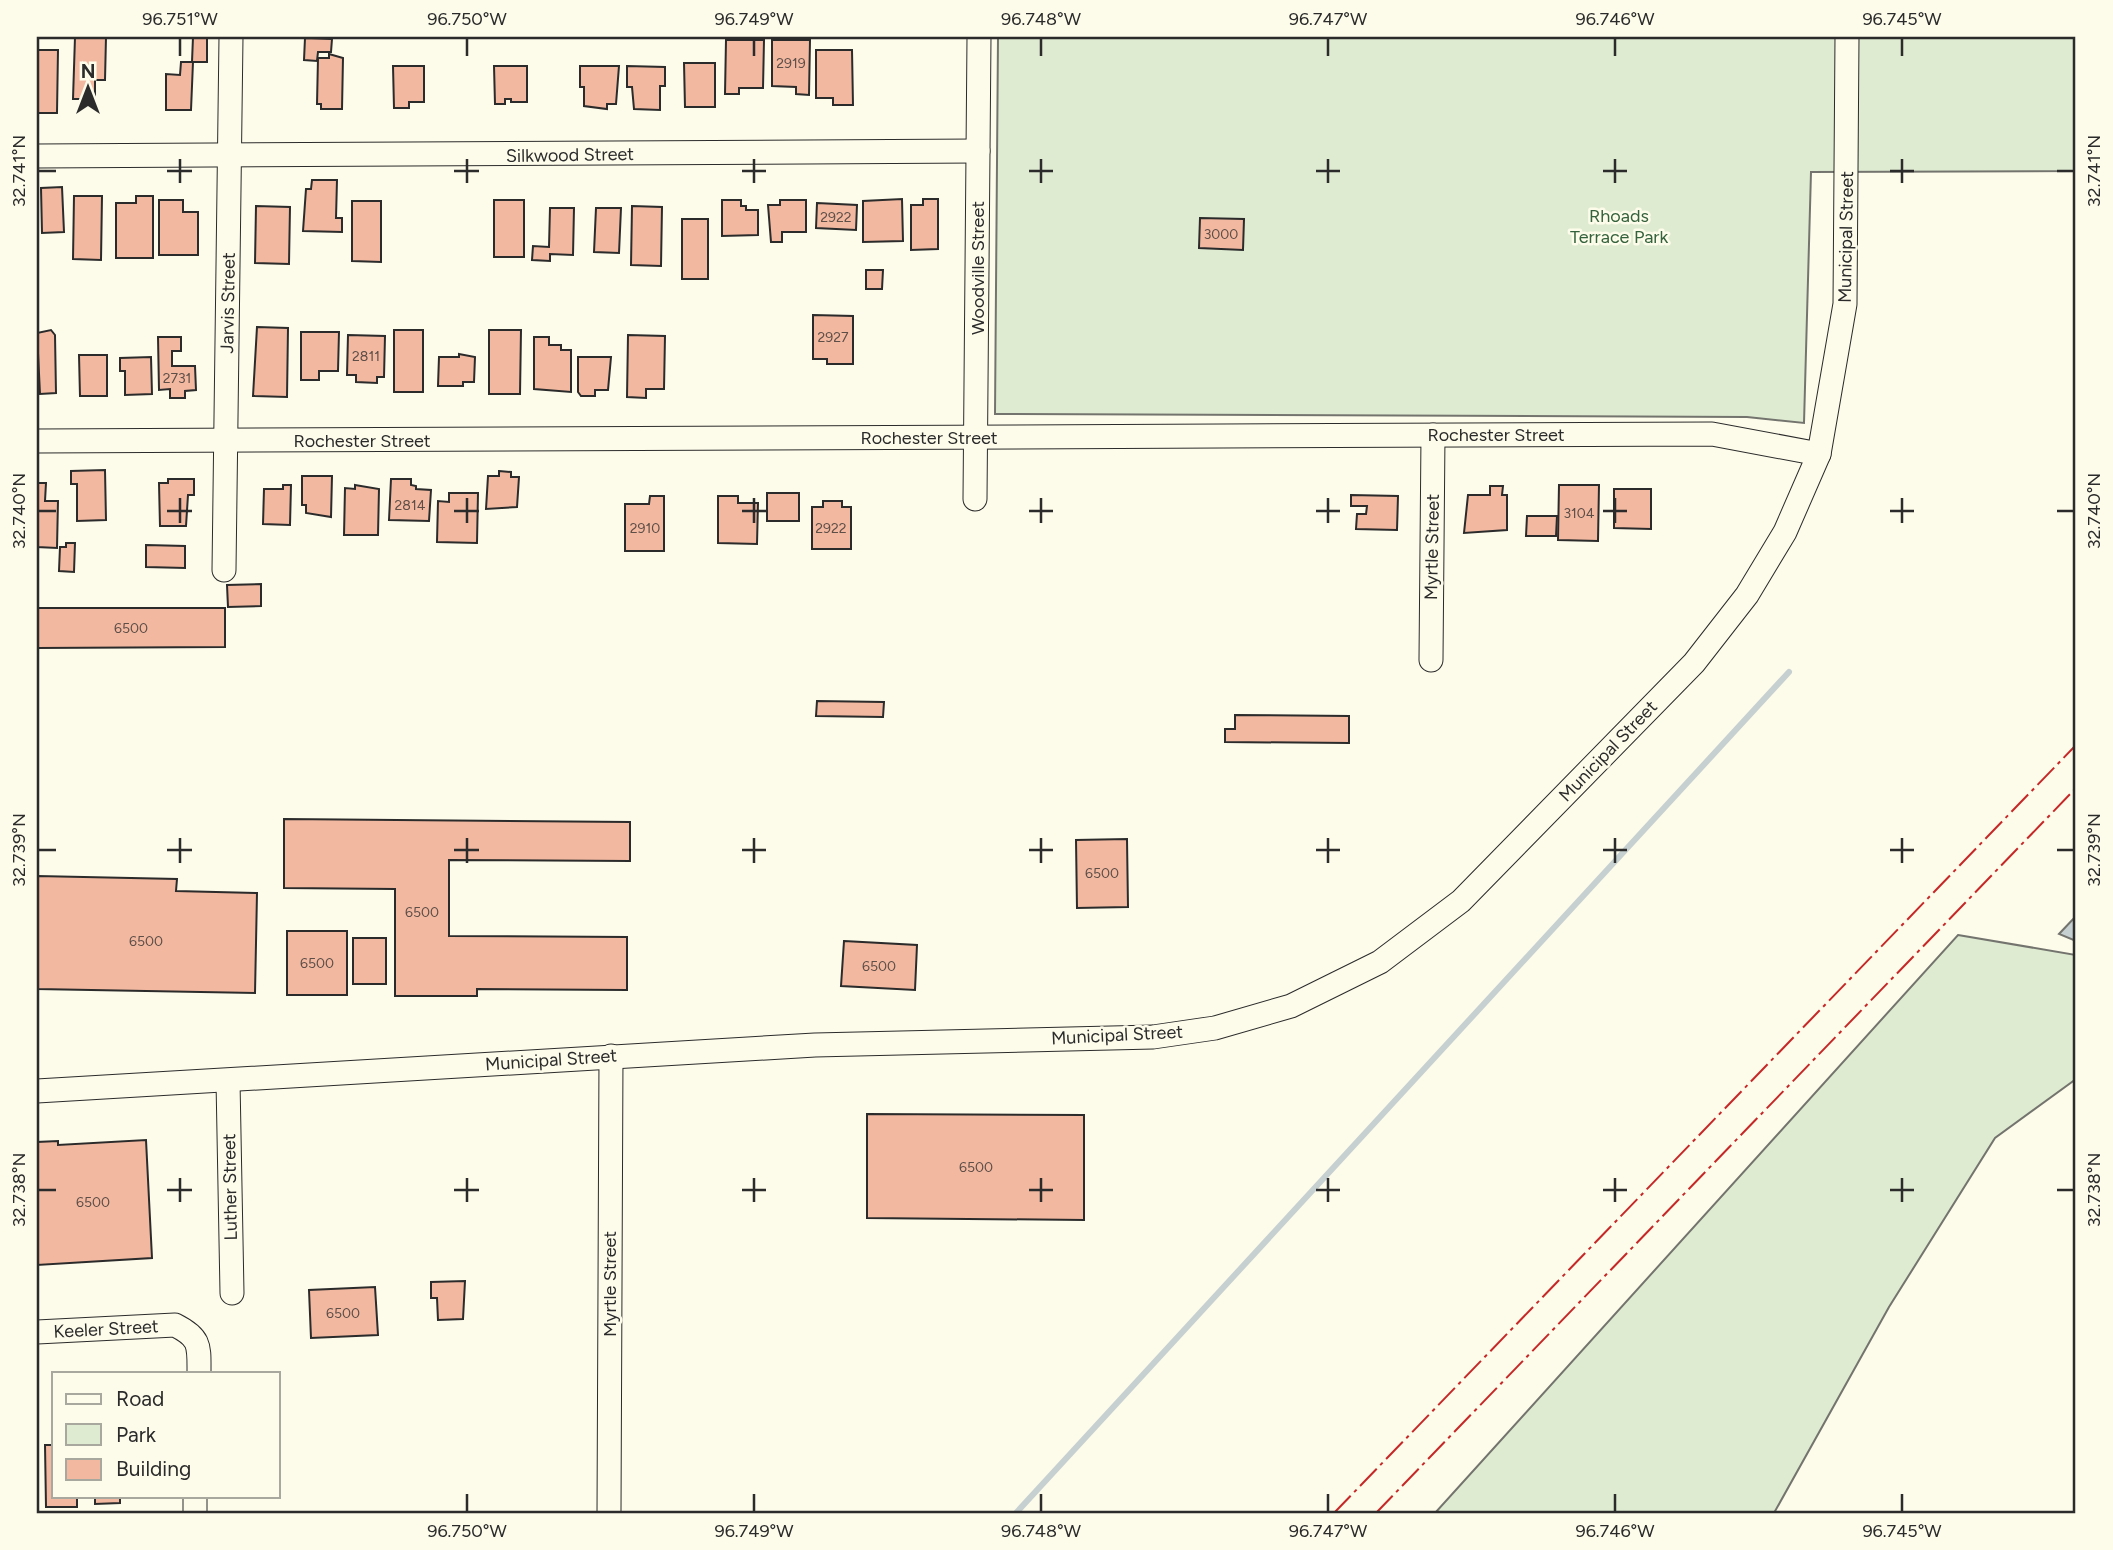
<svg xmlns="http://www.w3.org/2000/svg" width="2113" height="1550" font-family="Figtree,sans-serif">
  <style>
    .green { fill: #deebd1; stroke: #74746e; stroke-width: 2 }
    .water { fill: #c7d0d0; stroke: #74746e; stroke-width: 2 }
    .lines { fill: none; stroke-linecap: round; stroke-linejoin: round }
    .stream { stroke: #c7d0d0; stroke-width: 6 }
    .building { fill: #f2b8a0; stroke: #2b2b2b; stroke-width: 2 }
    .minor-casing { stroke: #2b2b2b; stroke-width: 25 }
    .minor { stroke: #fdfbea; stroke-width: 23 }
    .power { stroke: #c62828; stroke-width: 2; stroke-dasharray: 24 5 3.5 5; stroke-linecap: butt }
    .ticks { fill: none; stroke: #2b2b2b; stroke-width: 2.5 }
    .labels { text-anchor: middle; stroke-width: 5; stroke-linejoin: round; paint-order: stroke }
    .number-label { font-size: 14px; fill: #5d4e48 }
    .street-label { font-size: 18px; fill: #2b2b2b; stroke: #fdfbea }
    .park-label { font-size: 18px; fill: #34623c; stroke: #fdfbea }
    .neatline { fill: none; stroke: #2b2b2b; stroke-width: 2.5 }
    .ticks-label { font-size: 18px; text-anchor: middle; fill: #2b2b2b }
  </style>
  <rect width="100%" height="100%" fill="#fdfbea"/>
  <g class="green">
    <path d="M998,37H2076V171L1811,172L1804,423L1747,417L995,414Z"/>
    <path d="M1958,935L2076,955V1079L1995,1138L1889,1307L1774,1513H1435Z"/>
  </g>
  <path class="water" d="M2076,916V941L2059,934Z"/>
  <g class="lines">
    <path class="stream" d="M1016,1513L1789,672"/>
  </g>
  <g class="building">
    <path d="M75,37H106L105,80H95V99H73Z"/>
    <path d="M193,37H207V62H192Z"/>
    <path d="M305,38L332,39L331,52H318L317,61L304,60Z"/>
    <path d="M726,40H764L763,88H739V94H725Z"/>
    <path d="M772,40H810L809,95L796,94V87L772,86Z"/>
    <path d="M37,50H58L57,113H37Z"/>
    <path d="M816,50H852L853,105H833V98H816Z"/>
    <path d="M329,54L343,58L342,109H321V104H317L318,58H329Z"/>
    <path d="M181,62H193L191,110H166V74L180,75Z"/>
    <path d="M684,63H715V107H685Z"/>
    <path d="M393,66H424V102H409V108H394Z"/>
    <path d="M494,66H527V102H511V99H505V104H495Z"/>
    <path d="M580,66H619L616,104H607V109L584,106V87H580Z"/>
    <path d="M627,66L665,67V86H660V110L634,109L632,87H627Z"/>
    <path d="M312,180H337L336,218H342V232L303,231L306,189H311Z"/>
    <path d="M62,187L64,232L42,233L41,188Z"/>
    <path d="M74,196H102L101,260L73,259Z"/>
    <path d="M136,196H153V258H116V203H136Z"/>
    <path d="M902,199L903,241L863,242V201Z"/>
    <path d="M923,199H938V249L911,250V205H923Z"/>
    <path d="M159,200H183V212H198V255H159Z"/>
    <rect x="494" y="200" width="30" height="57"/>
    <path d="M722,200H741V206H746V210H758V235L722,236Z"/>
    <path d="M780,200H806V232H782V242H771L768,205H780Z"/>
    <path d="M352,201H381V262L352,261Z"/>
    <path d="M817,203L857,205L856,230L816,228Z"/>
    <path d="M256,206L290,207L289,264L255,263Z"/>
    <path d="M632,206L662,207L661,266L631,265Z"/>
    <path d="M550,208H574L573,255L550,254V261L532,260L533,246L549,247Z"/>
    <path d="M596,208H621L619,253L594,252Z"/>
    <path d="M1200,218L1244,219L1243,250L1199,248Z"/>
    <rect x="682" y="219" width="26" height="60"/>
    <path d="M866,270H883L882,289H866Z"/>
    <path d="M813,315L853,316V364H827V359H813Z"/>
    <path d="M257,327L288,328L287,397L253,396Z"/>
    <path d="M51,330L55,335L56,393L40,394L37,333Z"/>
    <rect x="394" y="330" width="29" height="62"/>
    <path d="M489,330H521L520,394H489Z"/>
    <path d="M301,332H339L338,371H319V380H301Z"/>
    <path d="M348,335L385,336L384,377H377V383L356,382V375H347Z"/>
    <path d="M628,335L665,336L664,389H646V398L627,397Z"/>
    <path d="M158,337H181V351H172V366H195L196,390L185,391V398H170V389L159,390Z"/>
    <path d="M534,337H549V345H561V350H571V392L534,389Z"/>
    <path d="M459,354L475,357L474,382H463V386H438L439,357H459Z"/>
    <path d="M79,355H107V396H80Z"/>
    <path d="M151,357L152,394L125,395V371H120V358Z"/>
    <path d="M578,357H611L608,390H595V396H581L578,392Z"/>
    <path d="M105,470L106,520L77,521V484H71V471Z"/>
    <path d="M499,471L511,472V477H519L517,507L486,509L488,476H499Z"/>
    <path d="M302,476H332L331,517L306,513V505H302Z"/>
    <path d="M168,479H194V495H188L186,526H160L159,483H168Z"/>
    <path d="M391,479H411V485L416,486V489L431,490L429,521L389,520Z"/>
    <path d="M37,483H46L45,501H58L57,548L37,547Z"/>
    <path d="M283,485H291L290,525L263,524L264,489H283Z"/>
    <path d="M355,485L379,489L378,535H344L345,488L355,489Z"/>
    <path d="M1559,485H1599L1598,541L1558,540Z"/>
    <path d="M1490,486H1503L1502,495H1507V530L1464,533L1468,495H1490Z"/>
    <path d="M1614,489H1651V529L1614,528Z"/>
    <path d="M449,493H478L477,543L437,542L438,501L449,502Z"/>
    <rect x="767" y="493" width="32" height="28"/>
    <path d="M1351,495L1398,496L1397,530L1356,529L1357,514H1366L1367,506H1351Z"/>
    <path d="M650,496H664V551H625V504H649Z"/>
    <path d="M718,496H738V503H758L757,544L718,543Z"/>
    <path d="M823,501H842V507H851V549H812V507H823Z"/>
    <path d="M1527,516H1557L1556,536H1526Z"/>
    <path d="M66,543H75L74,572L59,571L60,547H66Z"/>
    <path d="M146,545L185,546V568L146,567Z"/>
    <path d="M261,584V606L228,607L227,585Z"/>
    <path d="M37,608H225V647L37,648Z"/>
    <path d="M817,701L884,702L883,717L816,716Z"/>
    <path d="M1235,715L1349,716V743L1225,742V729H1235Z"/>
    <path d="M284,819L630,822V861L449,860V936L627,937V990L477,989V996H395V889L284,888Z"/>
    <path d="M1127,839L1128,907L1077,908L1076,840Z"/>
    <path d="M37,876L177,879L176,891L257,893L255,993L37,989Z"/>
    <rect x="287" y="931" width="60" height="64"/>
    <rect x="353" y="938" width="33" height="46"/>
    <path d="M844,941L917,945L915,990L841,986Z"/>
    <path d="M867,1114L1084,1115V1220L867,1218Z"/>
    <path d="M146,1140L152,1258L37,1265V1142L58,1141V1145Z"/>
    <path d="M465,1281L463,1319L438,1320L437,1298H431V1282Z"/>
    <path d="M375,1287L378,1335L311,1338L309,1290Z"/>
    <path d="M45,1445H54V1496H77V1507H46Z"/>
    <path d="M95,1496H120V1503L95,1504Z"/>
  </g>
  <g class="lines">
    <defs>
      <g id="minor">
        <path d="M37,156L978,151"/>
        <path d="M37,441L1712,434L1819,454"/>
        <path d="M975,499L979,37"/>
        <path d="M224,570L231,37"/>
        <path d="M1431,660L1433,435"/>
        <path d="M228,1081L232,1293"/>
        <path d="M37,1091L815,1045L1153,1037L1215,1028L1291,1006L1380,962L1461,901L1694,663L1747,595L1785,532L1819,454L1845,304L1847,37"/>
        <path d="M37,1332L175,1325C201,1338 199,1346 199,1373"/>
        <path d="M195,1513V1496"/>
        <path d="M609,1513L611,1056"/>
      </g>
    </defs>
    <use href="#minor" class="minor-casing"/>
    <use href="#minor" class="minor"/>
    <g class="power">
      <path d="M1334,1513L2076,745"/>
      <path d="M1376,1513L2076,788"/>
    </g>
  </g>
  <path class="ticks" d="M180,38V56M467,38V56M754,38V56M1041,38V56M1328,38V56M1615,38V56M1902,38V56M180,159V183M467,159V183M754,159V183M1041,159V183M1328,159V183M1615,159V183M1902,159V183M38,171H56M167,171H192M454,171H479M742,171H766M1029,171H1053M1316,171H1340M1603,171H1627M1890,171H1914M2057,171H2074M180,498V523M467,498V523M754,498V523M1041,498V523M1328,498V523M1615,498V523M1902,498V523M38,511H56M167,511H192M454,511H479M742,511H766M1029,511H1053M1316,511H1340M1603,511H1627M1890,511H1914M2057,511H2074M180,838V863M467,838V863M754,838V863M1041,838V863M1328,838V863M1615,838V863M1902,838V863M38,850H56M167,850H192M454,850H479M742,850H766M1029,850H1053M1316,850H1340M1603,850H1627M1890,850H1914M2057,850H2074M180,1178V1202M467,1178V1202M754,1178V1202M1041,1178V1202M1328,1178V1202M1615,1178V1202M1902,1178V1202M38,1190H56M167,1190H192M454,1190H479M742,1190H766M1029,1190H1053M1316,1190H1340M1603,1190H1627M1890,1190H1914M2057,1190H2074M467,1494V1512M754,1494V1512M1041,1494V1512M1328,1494V1512M1615,1494V1512M1902,1494V1512"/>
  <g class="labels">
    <g class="number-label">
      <text x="791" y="68">2919</text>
      <text x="836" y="222">2922</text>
      <text x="1221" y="239">3000</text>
      <text x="833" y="342">2927</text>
      <text x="366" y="361">2811</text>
      <text x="177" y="383">2731</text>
      <text x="410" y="510">2814</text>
      <text x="1579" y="518">3104</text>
      <text x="645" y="533">2910</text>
      <text x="831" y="533">2922</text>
      <text x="131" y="633">6500</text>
      <text x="1102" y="878">6500</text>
      <text x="422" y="917">6500</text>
      <text x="146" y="946">6500</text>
      <text x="317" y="968">6500</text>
      <text x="879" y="971">6500</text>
      <text x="976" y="1172">6500</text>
      <text x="93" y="1207">6500</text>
      <text x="343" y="1318">6500</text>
    </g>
    <g class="street-label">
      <text transform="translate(570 155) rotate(-1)" y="6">Silkwood Street</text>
      <text transform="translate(1846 237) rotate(-89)" y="6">Municipal Street</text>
      <text transform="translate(978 268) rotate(-90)" y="6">Woodville Street</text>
      <text transform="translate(228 303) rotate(-89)" y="6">Jarvis Street</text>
      <text x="1496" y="441">Rochester Street</text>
      <text x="929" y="444">Rochester Street</text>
      <text x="362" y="447">Rochester Street</text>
      <text transform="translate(1432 547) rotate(-89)" y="6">Myrtle Street</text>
      <text transform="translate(1608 751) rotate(-46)" y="6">Municipal Street</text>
      <text transform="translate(1117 1035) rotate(-3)" y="6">Municipal Street</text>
      <text transform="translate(551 1060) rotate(-4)" y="6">Municipal Street</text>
      <text transform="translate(230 1187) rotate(-91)" y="6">Luther Street</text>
      <text transform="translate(610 1284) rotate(-90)" y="6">Myrtle Street</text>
      <text transform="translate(106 1329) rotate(-3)" y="6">Keeler Street</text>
    </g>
    <g class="park-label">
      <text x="1619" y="222">Rhoads<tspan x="1619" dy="21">Terrace Park</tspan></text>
    </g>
  </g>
  <rect width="2113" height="1550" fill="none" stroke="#fdfbea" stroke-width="77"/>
  <rect x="52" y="1372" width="228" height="126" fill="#fdfbea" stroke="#a9a89e" stroke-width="2"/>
  <rect x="66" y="1394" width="35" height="10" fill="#fdfbea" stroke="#a9a89e" stroke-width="2"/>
  <text x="116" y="1406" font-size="21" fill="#2b2b2b">Road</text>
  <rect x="66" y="1424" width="35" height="21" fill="#deebd1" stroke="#a9a89e" stroke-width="2"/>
  <text x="116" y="1442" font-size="21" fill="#2b2b2b">Park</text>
  <rect x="66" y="1459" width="35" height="21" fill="#f2b8a0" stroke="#a9a89e" stroke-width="2"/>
  <text x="116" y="1476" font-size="21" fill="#2b2b2b">Building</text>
  <g transform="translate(88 88)" stroke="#fdfbea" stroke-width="5" paint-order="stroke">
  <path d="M0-5L12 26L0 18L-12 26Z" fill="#2b2b2b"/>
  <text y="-10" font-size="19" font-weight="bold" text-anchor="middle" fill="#2b2b2b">N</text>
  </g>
  <rect x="38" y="38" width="2036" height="1474" class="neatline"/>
  <g class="ticks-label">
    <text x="180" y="25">96.751°W</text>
    <text x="467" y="25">96.750°W</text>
    <text x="754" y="25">96.749°W</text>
    <text x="1041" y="25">96.748°W</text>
    <text x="1328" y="25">96.747°W</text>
    <text x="1615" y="25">96.746°W</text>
    <text x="1902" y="25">96.745°W</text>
    <text transform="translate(19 171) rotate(-90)" y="6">32.741°N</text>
    <text transform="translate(2094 171) rotate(-90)" y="6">32.741°N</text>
    <text transform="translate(19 511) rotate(-90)" y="6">32.740°N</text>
    <text transform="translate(2094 511) rotate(-90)" y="6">32.740°N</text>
    <text transform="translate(19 850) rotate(-90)" y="6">32.739°N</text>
    <text transform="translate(2094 850) rotate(-90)" y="6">32.739°N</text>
    <text transform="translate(19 1190) rotate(-90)" y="6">32.738°N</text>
    <text transform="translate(2094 1190) rotate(-90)" y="6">32.738°N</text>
    <text x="467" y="1537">96.750°W</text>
    <text x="754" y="1537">96.749°W</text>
    <text x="1041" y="1537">96.748°W</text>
    <text x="1328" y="1537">96.747°W</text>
    <text x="1615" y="1537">96.746°W</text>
    <text x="1902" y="1537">96.745°W</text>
  </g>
</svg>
